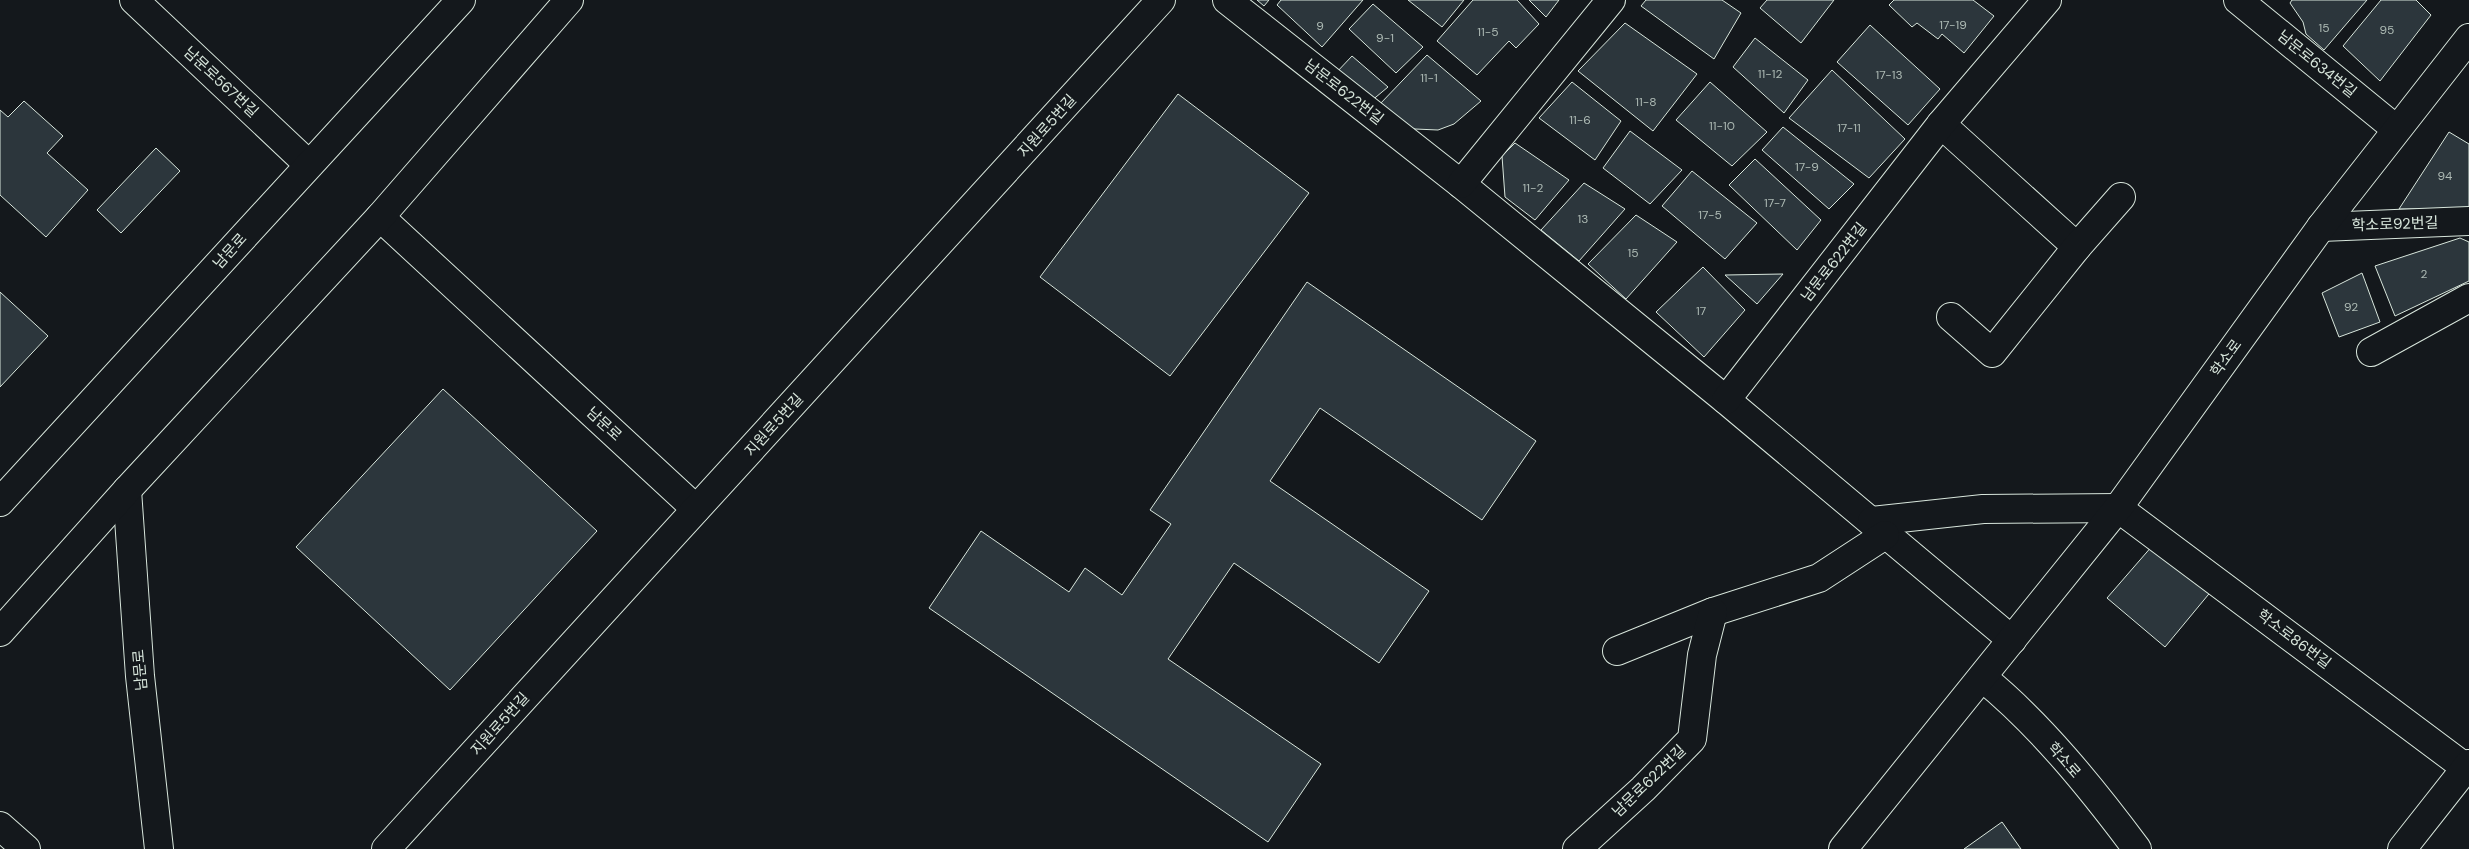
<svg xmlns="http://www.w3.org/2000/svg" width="2469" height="849" font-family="'DM Sans','Noto Sans KR',sans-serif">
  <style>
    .building { fill: #2c363c; stroke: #d8e6dc }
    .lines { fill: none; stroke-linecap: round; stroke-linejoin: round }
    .minor-casing { stroke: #d8e6dc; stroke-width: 30 }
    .major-casing { stroke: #d8e6dc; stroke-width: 30 }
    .minor { stroke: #14181c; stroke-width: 28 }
    .major { stroke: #14181c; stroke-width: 28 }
    .labels { text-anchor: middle; stroke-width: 4; stroke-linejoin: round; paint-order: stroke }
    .number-label { font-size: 12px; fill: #adbab4 }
    .street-label { font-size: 15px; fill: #d8e6dc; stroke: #14181c }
  </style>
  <rect width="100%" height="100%" fill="#14181c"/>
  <g class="building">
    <path d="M1257,0H1269L1264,6Z"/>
    <path d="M1281,0H1363L1322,47L1277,5Z"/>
    <path d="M1408,0H1464L1442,27Z"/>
    <path d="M1473,0H1517L1539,24L1516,48L1509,41L1477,75L1437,41Z"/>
    <path d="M1529,0H1559L1546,17Z"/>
    <path d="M1646,0H1722L1741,13L1714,59L1641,6Z"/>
    <path d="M1767,0H1834L1801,43L1760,8Z"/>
    <path d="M1894,0H1973L1994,16L1964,53L1942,34L1938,39L1917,23L1912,27L1889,5Z"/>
    <path d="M2292,0H2367L2324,50L2306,34L2303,22L2290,3Z"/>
    <path d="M2381,0H2416L2431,15L2380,81L2343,46Z"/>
    <path d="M1373,4L1423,47L1396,73L1349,29Z"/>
    <path d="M1625,23L1697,74L1653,131L1578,71Z"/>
    <path d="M1870,25L1940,89L1908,125L1837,62Z"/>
    <path d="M1755,38L1808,80L1784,113L1733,67Z"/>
    <path d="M1427,55L1481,101L1454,124L1438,130L1415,129L1395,121L1379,105Z"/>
    <path d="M1352,56L1388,87L1370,102L1335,74Z"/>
    <path d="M1832,70L1905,139L1869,178L1789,118Z"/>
    <path d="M1572,82L1621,121L1595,160L1539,118Z"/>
    <path d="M1710,82L1767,132L1732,166L1676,120Z"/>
    <path d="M1178,94L1309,193L1170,376L1040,277Z"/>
    <path d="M24,101L63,136L47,153L88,190L46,237L0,195V110L8,117Z"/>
    <path d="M1783,127L1854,184L1829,209L1762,150Z"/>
    <path d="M1630,131L1682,170L1650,204L1603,168Z"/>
    <path d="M2449,132L2469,144V209H2399Z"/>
    <path d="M1515,143L1569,180L1535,220L1505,197L1502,156Z"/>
    <path d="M156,148L180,171L121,233L97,210Z"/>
    <path d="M1755,159L1821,220L1797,250L1729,185Z"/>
    <path d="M1692,171L1757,223L1725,259L1662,206Z"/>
    <path d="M1584,183L1625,209L1579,261L1541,230Z"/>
    <path d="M1636,215L1677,242L1626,299L1588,264Z"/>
    <path d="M2460,238L2469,242V281L2395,316L2375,266Z"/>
    <path d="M1703,267L1745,310L1704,357L1656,312Z"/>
    <path d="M2362,273L2380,322L2339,337L2322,293Z"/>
    <path d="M1783,274L1757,304L1725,275Z"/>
    <path d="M1307,282L1536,441L1482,520L1320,408L1270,481L1429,591L1379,663L1234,563L1168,659L1321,764L1268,842L929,608L981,531L1069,592L1085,568L1122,595L1171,524L1150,510Z"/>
    <path d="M0,292L48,336L0,387Z"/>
    <path d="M443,389L597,531L450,690L296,547Z"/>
    <path d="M2153,545L2213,589L2165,647L2107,598Z"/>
    <path d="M2002,822L2021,849H1964Z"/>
  </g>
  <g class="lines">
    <defs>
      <g id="minor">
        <path d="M134,0L308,164"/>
        <path d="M1227,0L1461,184L1726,400L2012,640"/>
        <path d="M2238,0L2396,129"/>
        <path d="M1941,124L2077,247"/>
        <path d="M1461,184L1611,0"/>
        <path d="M380,217L696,509"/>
        <path d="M2321,227L2469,221"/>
        <path d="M1951,317L1992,353L2077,247L2121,197"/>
        <path d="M2371,352L2469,298"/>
        <path d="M1726,400L1941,124L2047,0"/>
        <path d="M127,490L140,676L159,849"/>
        <path d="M1872,521L1983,509L2118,508L2466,768"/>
        <path d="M1617,651L1713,612L1819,578L1885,535"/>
        <path d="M1983,678C2040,724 2093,790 2137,849"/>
        <path d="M0,826L26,849"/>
        <path d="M386,849L1161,0"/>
        <path d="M1577,849L1643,789L1692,739L1702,655L1713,612"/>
        <path d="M1843,849L2118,508L2321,227L2469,38"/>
        <path d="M2402,849L2469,764"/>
      </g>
      <g id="major">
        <path d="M0,502L461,0"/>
        <path d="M0,632L127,490L380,217L569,0"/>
      </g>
    </defs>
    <use href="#minor" class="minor-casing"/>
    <use href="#major" class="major-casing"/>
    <use href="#minor" class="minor"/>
    <use href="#major" class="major"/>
  </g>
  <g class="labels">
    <g class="number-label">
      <text x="1953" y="29">17-19</text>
      <text x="1320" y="30">9</text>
      <text x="2324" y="32">15</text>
      <text x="2387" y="34">95</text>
      <text x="1488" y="36">11-5</text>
      <text x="1385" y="42">9-1</text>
      <text x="1770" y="78">11-12</text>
      <text x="1889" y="79">17-13</text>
      <text x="1429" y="82">11-1</text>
      <text x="1646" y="106">11-8</text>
      <text x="1580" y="124">11-6</text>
      <text x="1722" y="130">11-10</text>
      <text x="1849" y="132">17-11</text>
      <text x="1807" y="171">17-9</text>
      <text x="2445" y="180">94</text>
      <text x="1533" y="192">11-2</text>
      <text x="1775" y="207">17-7</text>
      <text x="1710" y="219">17-5</text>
      <text x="1583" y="223">13</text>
      <text x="1633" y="257">15</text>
      <text x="2424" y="278">2</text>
      <text x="2351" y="311">92</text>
      <text x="1701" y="315">17</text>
    </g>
    <g class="street-label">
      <text transform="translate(2317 64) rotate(39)" y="5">남문로634번길</text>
      <text transform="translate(221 82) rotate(43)" y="5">남문로567번길</text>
      <text transform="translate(1344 92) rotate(38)" y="5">남문로622번길</text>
      <text transform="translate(1047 126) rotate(-48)" y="5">지원로5번길</text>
      <text transform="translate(2395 224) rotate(-2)" y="5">학소로92번길</text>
      <text transform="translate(230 251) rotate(-48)" y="5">남문로</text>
      <text transform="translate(1834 262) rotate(-52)" y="5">남문로622번길</text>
      <text transform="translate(2226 358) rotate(-54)" y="5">학소로</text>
      <text transform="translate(604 424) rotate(43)" y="5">남문로</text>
      <text transform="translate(774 425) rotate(-48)" y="5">지원로5번길</text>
      <text transform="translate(2294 639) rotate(37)" y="5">학소로86번길</text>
      <text transform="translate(140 670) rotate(-95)" y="5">남문로</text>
      <text transform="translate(500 724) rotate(-48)" y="5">지원로5번길</text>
      <text transform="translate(2064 760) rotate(49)" y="5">학소로</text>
      <text transform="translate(1649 781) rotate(-44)" y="5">남문로622번길</text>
    </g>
  </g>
</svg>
